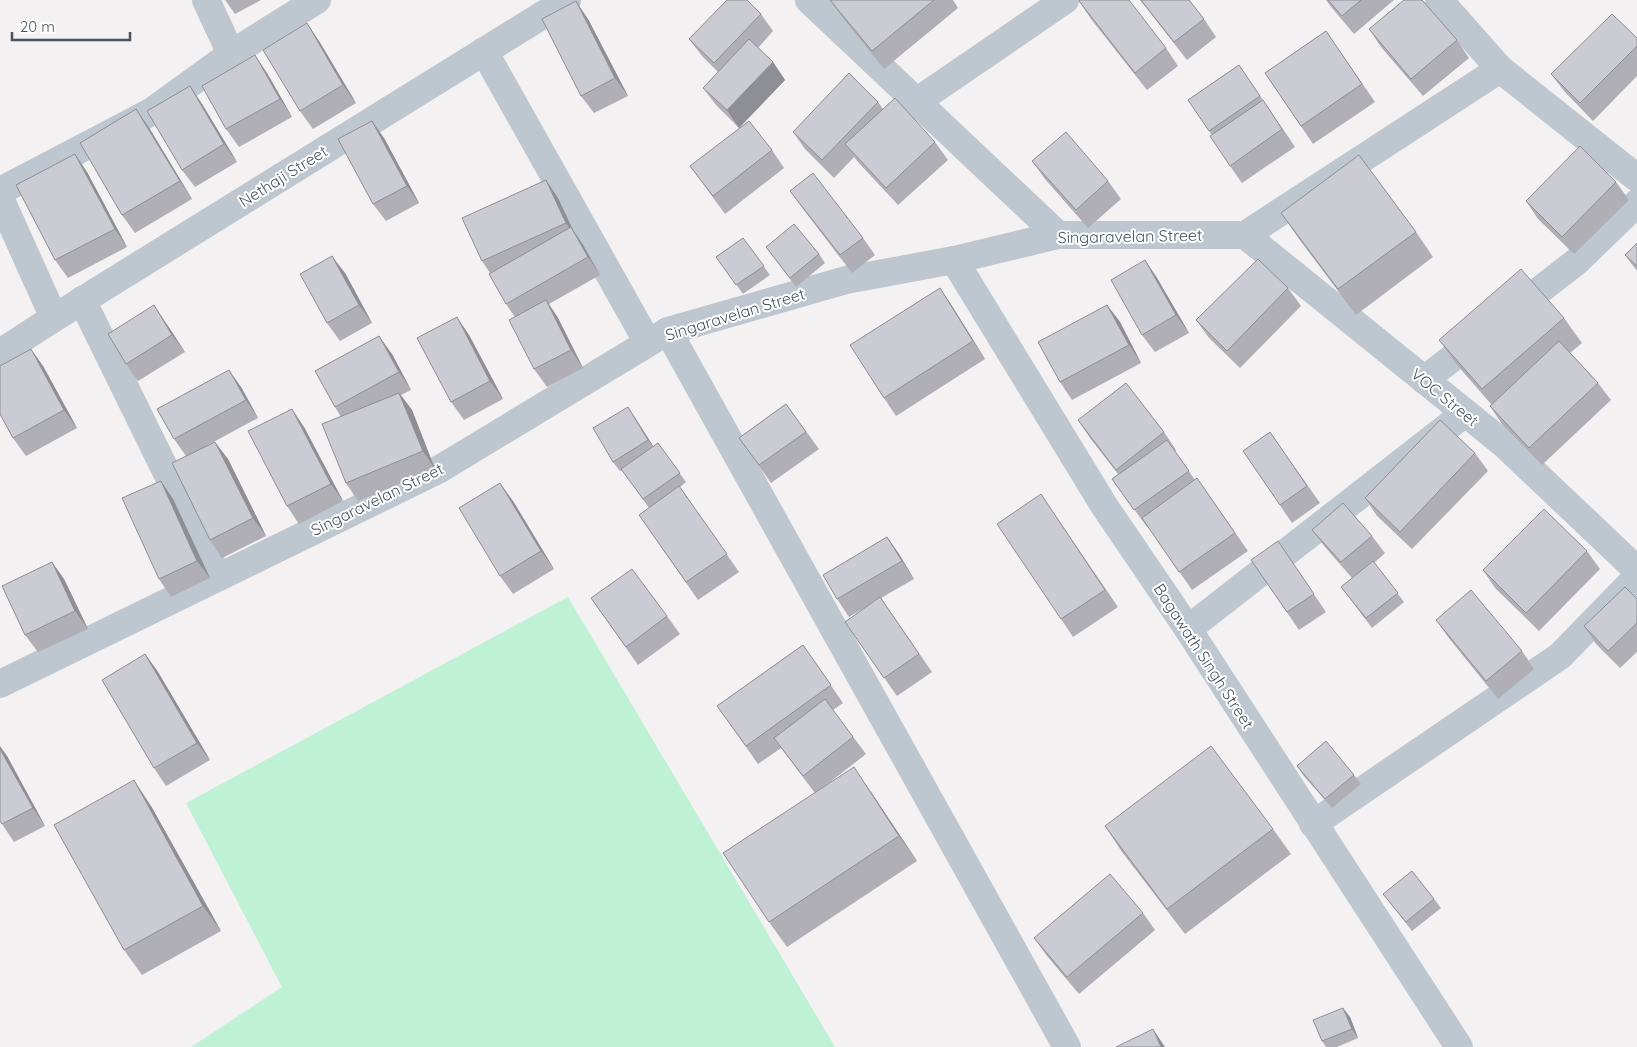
<svg xmlns="http://www.w3.org/2000/svg" width="1637" height="1047" font-family="Quicksand,sans-serif">
  <style>
    .green { fill: #bff1d7 }
    .lines { fill: none; stroke-linecap: round; stroke-linejoin: round }
    .minor { stroke: #bec7d0; stroke-width: 28 }
    .wall { fill: #afafb5 }
    .shaded-wall { fill: #8e8f94 }
    .building { fill: #cbccd3; stroke: #8e8f94 }
    .labels { text-anchor: middle; stroke-width: 4; stroke-linejoin: round; paint-order: stroke }
    .street-label { font-size: 16px; fill: #48525f; stroke: #fff }
  </style>
  <rect width="100%" height="100%" fill="#f3f1f1"/>
  <path class="green" d="M568,597L835,1047H191L282,987L186,803Z"/>
  <g class="lines">
    <g class="minor">
      <path d="M206,0L231,54"/>
      <path d="M809,0L1058,235"/>
      <path d="M1439,0L1500,69L1637,178"/>
      <path d="M484,51L648,343"/>
      <path d="M916,102L1065,0"/>
      <path d="M0,191L151,112L231,54L317,0"/>
      <path d="M0,198L54,318"/>
      <path d="M1245,235L1504,444L1637,570"/>
      <path d="M954,260L1105,507L1188,629L1459,1047"/>
      <path d="M82,300L218,577"/>
      <path d="M668,331L1067,1047"/>
      <path d="M0,353L54,318L567,0"/>
      <path d="M1424,380L1576,262L1637,203"/>
      <path d="M1188,629L1465,413"/>
      <path d="M0,684L438,470L668,331L846,280L954,260L1058,235H1245L1500,69"/>
      <path d="M1313,824L1560,656L1637,577"/>
    </g>
  </g>
  <g class="wall">
    <path d="M225,0H261L235,14Z"/>
    <path d="M830,0H953L958,8L884,69L839,13Z"/>
    <path d="M1140,0H1189L1204,19L1216,37L1187,60Z"/>
    <path d="M1326,0H1394L1354,34L1332,8Z"/>
    <path d="M1079,1L1166,48L1178,66L1147,90L1091,19Z"/>
    <path d="M761,14L773,31L758,48L773,62L785,80L739,128L716,105L703,88L718,72L702,56L689,39Z"/>
    <path d="M588,19L628,96L594,113L581,96Z"/>
    <path d="M1369,29L1457,40L1469,58L1423,96L1381,47Z"/>
    <path d="M1326,31L1375,102L1313,144L1265,73Z"/>
    <path d="M1637,38V76L1593,121L1564,91L1551,74Z"/>
    <path d="M319,41L356,103L313,129L300,111Z"/>
    <path d="M1239,65L1295,147L1242,183L1230,166L1212,135L1188,100Z"/>
    <path d="M267,73L292,117L239,147L226,129Z"/>
    <path d="M190,86L202,104L237,162L195,187L182,170Z"/>
    <path d="M878,102L883,109L935,142L948,160L898,205L858,162L854,157L834,178L805,149L793,132Z"/>
    <path d="M148,126L192,199L135,233L122,215Z"/>
    <path d="M384,138L419,203L386,221L373,204Z"/>
    <path d="M772,150L784,168L725,214L690,166Z"/>
    <path d="M1032,161L1108,181L1121,199L1088,228L1045,179Z"/>
    <path d="M87,172L127,247L68,278L55,260Z"/>
    <path d="M1616,182L1629,200L1574,254L1538,219L1526,201Z"/>
    <path d="M790,191L863,238L875,255L852,273L803,209Z"/>
    <path d="M558,198L573,230L583,245L600,275L549,304L558,318L583,368L547,387L534,369L515,317L506,304L490,273L482,261Z"/>
    <path d="M1281,213L1416,232L1433,257L1356,315L1299,239Z"/>
    <path d="M743,238L770,275L743,294L716,257Z"/>
    <path d="M1637,243V271L1625,255Z"/>
    <path d="M766,247L819,254L825,263L796,287Z"/>
    <path d="M1145,260L1157,278L1189,333L1155,352L1142,335Z"/>
    <path d="M345,273L372,323L340,341L327,323Z"/>
    <path d="M940,288L952,306L985,359L896,416L884,398Z"/>
    <path d="M1288,288L1301,306L1240,368L1209,338L1196,320Z"/>
    <path d="M1107,305L1120,322L1141,363L1072,400L1060,382Z"/>
    <path d="M1564,318L1582,343L1570,353L1598,383L1611,400L1542,465L1502,424L1490,406L1491,404L1457,365L1439,340Z"/>
    <path d="M166,323L185,352L138,381L126,364Z"/>
    <path d="M469,335L503,399L464,420L451,402Z"/>
    <path d="M392,354L411,390L401,395L412,410L435,469L358,501L346,483L341,417L335,407Z"/>
    <path d="M43,366L77,428L26,456L13,438Z"/>
    <path d="M241,387L258,418L206,446L228,459L266,536L222,558L210,540L186,456L174,439Z"/>
    <path d="M786,404L819,449L771,483L739,438Z"/>
    <path d="M634,416L653,446L658,443L686,482L680,487L739,572L698,600L639,515L649,508L622,470L620,471L613,462Z"/>
    <path d="M1078,420L1164,432L1176,450L1175,451L1195,480L1197,478L1248,551L1192,590L1148,527H1147L1112,479L1118,474L1090,438Z"/>
    <path d="M304,427L343,501L299,524L287,506Z"/>
    <path d="M1270,432L1320,503L1292,523L1243,451Z"/>
    <path d="M1475,453L1488,471L1412,549L1377,516L1365,498Z"/>
    <path d="M173,499L210,578L171,597L159,579Z"/>
    <path d="M513,501L554,569L513,594L500,576Z"/>
    <path d="M1053,512L1118,607L1073,637L1061,619Z"/>
    <path d="M1312,530L1372,536L1385,553L1374,563L1404,602L1372,628L1341,587L1352,578L1325,547Z"/>
    <path d="M887,537L899,554L914,579L881,598L932,672L897,696L845,622L866,607L849,617L837,599Z"/>
    <path d="M1587,551L1600,569L1539,631L1495,588L1483,570Z"/>
    <path d="M1290,559L1326,612L1299,630L1251,560Z"/>
    <path d="M64,579L88,629L38,652L25,635Z"/>
    <path d="M591,598L667,616L680,634L638,665Z"/>
    <path d="M1637,599V652L1620,668L1596,644L1584,626Z"/>
    <path d="M1436,620L1522,651L1534,669L1498,699L1448,637Z"/>
    <path d="M803,645L843,703L833,710L866,754L825,786L871,792L917,861L787,947L769,922L815,793L781,748L758,764L717,706Z"/>
    <path d="M145,654L158,672L210,760L166,786L154,768Z"/>
    <path d="M7,756L45,826L14,842L2,824Z"/>
    <path d="M1297,766L1354,775L1361,784L1332,808L1303,775Z"/>
    <path d="M151,806L221,931L142,975L124,950Z"/>
    <path d="M1105,826L1273,829L1291,854L1185,934L1122,852Z"/>
    <path d="M1383,894L1434,899L1441,908L1412,931Z"/>
    <path d="M1143,913L1155,930L1079,994L1047,956L1034,938Z"/>
    <path d="M1350,1017L1358,1038L1337,1047H1326L1322,1041Z"/>
  </g>
  <g class="shaded-wall">
    <path d="M576,1L588,19L628,96L615,78Z"/>
    <path d="M307,23L319,41L356,103L343,85Z"/>
    <path d="M255,55L267,73L292,117L280,99Z"/>
    <path d="M773,62L785,80L739,128L727,110Z"/>
    <path d="M190,86L202,104L237,162L224,144Z"/>
    <path d="M1263,100L1275,118L1295,147L1282,129Z"/>
    <path d="M136,109L148,126L192,199L180,181Z"/>
    <path d="M372,121L384,138L419,203L407,186Z"/>
    <path d="M75,154L87,172L127,247L115,229Z"/>
    <path d="M546,180L558,198L573,230L583,245L600,275L566,223Z"/>
    <path d="M332,256L345,273L372,323L359,305Z"/>
    <path d="M1145,260L1157,278L1189,333L1176,315Z"/>
    <path d="M940,288L952,306L985,359L973,341Z"/>
    <path d="M546,300L558,318L583,368L571,350Z"/>
    <path d="M154,305L166,323L185,352L172,335Z"/>
    <path d="M1107,305L1120,322L1141,363L1129,345Z"/>
    <path d="M457,317L469,335L503,399L490,381Z"/>
    <path d="M379,336L392,354L411,390L399,372Z"/>
    <path d="M31,349L43,366L77,428L64,410Z"/>
    <path d="M229,370L241,387L258,418L246,400Z"/>
    <path d="M399,393L412,410L435,469L423,451Z"/>
    <path d="M628,407L634,416L655,449L648,440Z"/>
    <path d="M292,409L304,427L343,501L331,484Z"/>
    <path d="M215,442L228,459L266,536L253,518Z"/>
    <path d="M161,481L173,499L210,578L197,561Z"/>
    <path d="M500,483L513,501L554,569L541,551Z"/>
    <path d="M887,537L899,554L914,579L902,561Z"/>
    <path d="M52,562L64,579L88,629L75,611Z"/>
    <path d="M145,654L158,672L210,760L197,743Z"/>
    <path d="M0,746L7,756L45,826L33,808L0,749Z"/>
    <path d="M854,767L871,792L917,861L899,836Z"/>
    <path d="M134,780L151,806L221,931L203,906Z"/>
    <path d="M1343,1008L1350,1017L1358,1038L1352,1029Z"/>
    <path d="M1153,1029L1165,1047H1161Z"/>
  </g>
  <g class="building">
    <path d="M727,0H747L761,14L714,63L689,39Z"/>
    <path d="M830,0H934L872,51Z"/>
    <path d="M1080,0H1129L1166,48L1135,73L1079,1Z"/>
    <path d="M1141,0H1189L1204,19L1174,42Z"/>
    <path d="M1328,0H1361L1342,16Z"/>
    <path d="M1404,0H1422L1457,40L1411,79L1369,29Z"/>
    <path d="M576,1L615,78L581,96L542,19Z"/>
    <path d="M1612,14L1637,38V46L1580,103L1551,74Z"/>
    <path d="M307,23L343,85L300,111L263,50Z"/>
    <path d="M1326,31L1362,84L1301,126L1265,73Z"/>
    <path d="M749,39L773,62L727,110L703,88Z"/>
    <path d="M255,55L280,99L226,129L202,86Z"/>
    <path d="M1239,65L1260,96L1209,131L1188,100Z"/>
    <path d="M849,73L878,102L822,160L793,132Z"/>
    <path d="M190,86L224,144L182,170L147,111Z"/>
    <path d="M895,98L935,142L886,188L845,144Z"/>
    <path d="M1263,100L1282,129L1230,166L1210,136Z"/>
    <path d="M136,109L180,181L122,215L80,143Z"/>
    <path d="M372,121L407,186L373,204L338,139Z"/>
    <path d="M749,121L772,150L713,196L690,166Z"/>
    <path d="M1066,132L1108,181L1076,210L1032,161Z"/>
    <path d="M1580,146L1616,182L1562,237L1526,201Z"/>
    <path d="M75,154L115,229L55,260L16,185Z"/>
    <path d="M1359,155L1416,232L1338,289L1281,213Z"/>
    <path d="M813,173L863,238L840,255L790,191Z"/>
    <path d="M546,180L566,223L482,261L462,218Z"/>
    <path d="M794,224L819,254L790,278L766,247Z"/>
    <path d="M571,227L588,257L506,304L489,274Z"/>
    <path d="M743,238L764,266L736,285L716,257Z"/>
    <path d="M1637,243V266L1625,255Z"/>
    <path d="M332,256L359,305L327,323L300,274Z"/>
    <path d="M1258,259L1288,288L1227,351L1196,320Z"/>
    <path d="M1145,260L1176,315L1142,335L1111,280Z"/>
    <path d="M1521,269L1564,318L1482,389L1439,340Z"/>
    <path d="M940,288L973,341L884,398L850,345Z"/>
    <path d="M546,300L571,350L534,369L509,320Z"/>
    <path d="M154,305L172,335L126,364L108,334Z"/>
    <path d="M1107,305L1129,345L1060,382L1038,342Z"/>
    <path d="M457,317L490,381L451,402L417,338Z"/>
    <path d="M379,336L399,372L335,407L315,371Z"/>
    <path d="M1559,341L1598,383L1529,448L1490,406Z"/>
    <path d="M31,349L64,410L13,438L0,414V366Z"/>
    <path d="M229,370L246,400L174,439L157,409Z"/>
    <path d="M1126,383L1164,432L1116,470L1078,420Z"/>
    <path d="M399,393L423,451L346,483L322,424Z"/>
    <path d="M786,404L806,432L759,465L739,438Z"/>
    <path d="M628,407L648,440L613,462L593,428Z"/>
    <path d="M292,409L331,484L287,506L248,431Z"/>
    <path d="M1440,420L1475,453L1400,532L1365,498Z"/>
    <path d="M1270,432L1307,486L1280,505L1243,451Z"/>
    <path d="M1167,440L1189,471L1134,510L1112,479Z"/>
    <path d="M215,442L253,518L210,540L172,463Z"/>
    <path d="M658,443L680,473L643,499L621,469Z"/>
    <path d="M1197,478L1235,533L1179,572L1142,518Z"/>
    <path d="M161,481L197,561L159,579L122,498Z"/>
    <path d="M500,483L541,551L500,576L459,508Z"/>
    <path d="M679,486L727,554L686,582L639,515Z"/>
    <path d="M1041,494L1105,590L1061,619L997,524Z"/>
    <path d="M1343,503L1372,536L1341,562L1312,530Z"/>
    <path d="M1544,509L1587,551L1526,613L1483,570Z"/>
    <path d="M887,537L902,561L837,599L823,575Z"/>
    <path d="M1278,541L1314,594L1287,612L1251,560Z"/>
    <path d="M1373,561L1398,593L1366,618L1341,587Z"/>
    <path d="M52,562L75,611L25,635L2,586Z"/>
    <path d="M632,569L667,616L626,647L591,598Z"/>
    <path d="M1625,587L1637,599V623L1608,651L1584,626Z"/>
    <path d="M1471,590L1522,651L1486,681L1436,620Z"/>
    <path d="M880,597L919,654L884,678L845,622Z"/>
    <path d="M803,645L831,685L746,746L717,706Z"/>
    <path d="M145,654L197,743L154,768L102,680Z"/>
    <path d="M825,699L853,737L803,776L774,738Z"/>
    <path d="M1326,741L1354,775L1325,799L1297,766Z"/>
    <path d="M1211,746L1273,829L1167,909L1105,826Z"/>
    <path d="M0,749L33,808L2,824L0,821Z"/>
    <path d="M854,767L899,836L769,922L723,853Z"/>
    <path d="M134,780L203,906L124,950L54,825Z"/>
    <path d="M1412,871L1434,899L1406,922L1383,894Z"/>
    <path d="M1110,874L1143,913L1067,977L1034,938Z"/>
    <path d="M1343,1008L1352,1029L1322,1041L1313,1020Z"/>
    <path d="M1153,1029L1161,1047H1116Z"/>
  </g>
  <g class="labels">
    <g class="street-label">
      <text transform="translate(283 176) rotate(-32)" y="6">Nethaji Street</text>
      <text transform="translate(1130 236) rotate(-1)" y="6">Singaravelan Street</text>
      <text transform="translate(735 314) rotate(-17)" y="6">Singaravelan Street</text>
      <text transform="translate(1445 397) rotate(39)" y="6">VOC Street</text>
      <text transform="translate(377 499) rotate(-26)" y="6">Singaravelan Street</text>
      <text transform="translate(1204 656) rotate(57)" y="6">Bagawath Singh Street</text>
    </g>
  </g>
  <path d="M12 32v8h118v-8" fill="none" stroke="#48525f" stroke-width="2.5"/>
  <text x="20" y="32" font-size="15" fill="#48525f" stroke="#ffffff" stroke-width="4" paint-order="stroke">20 m</text>
</svg>
